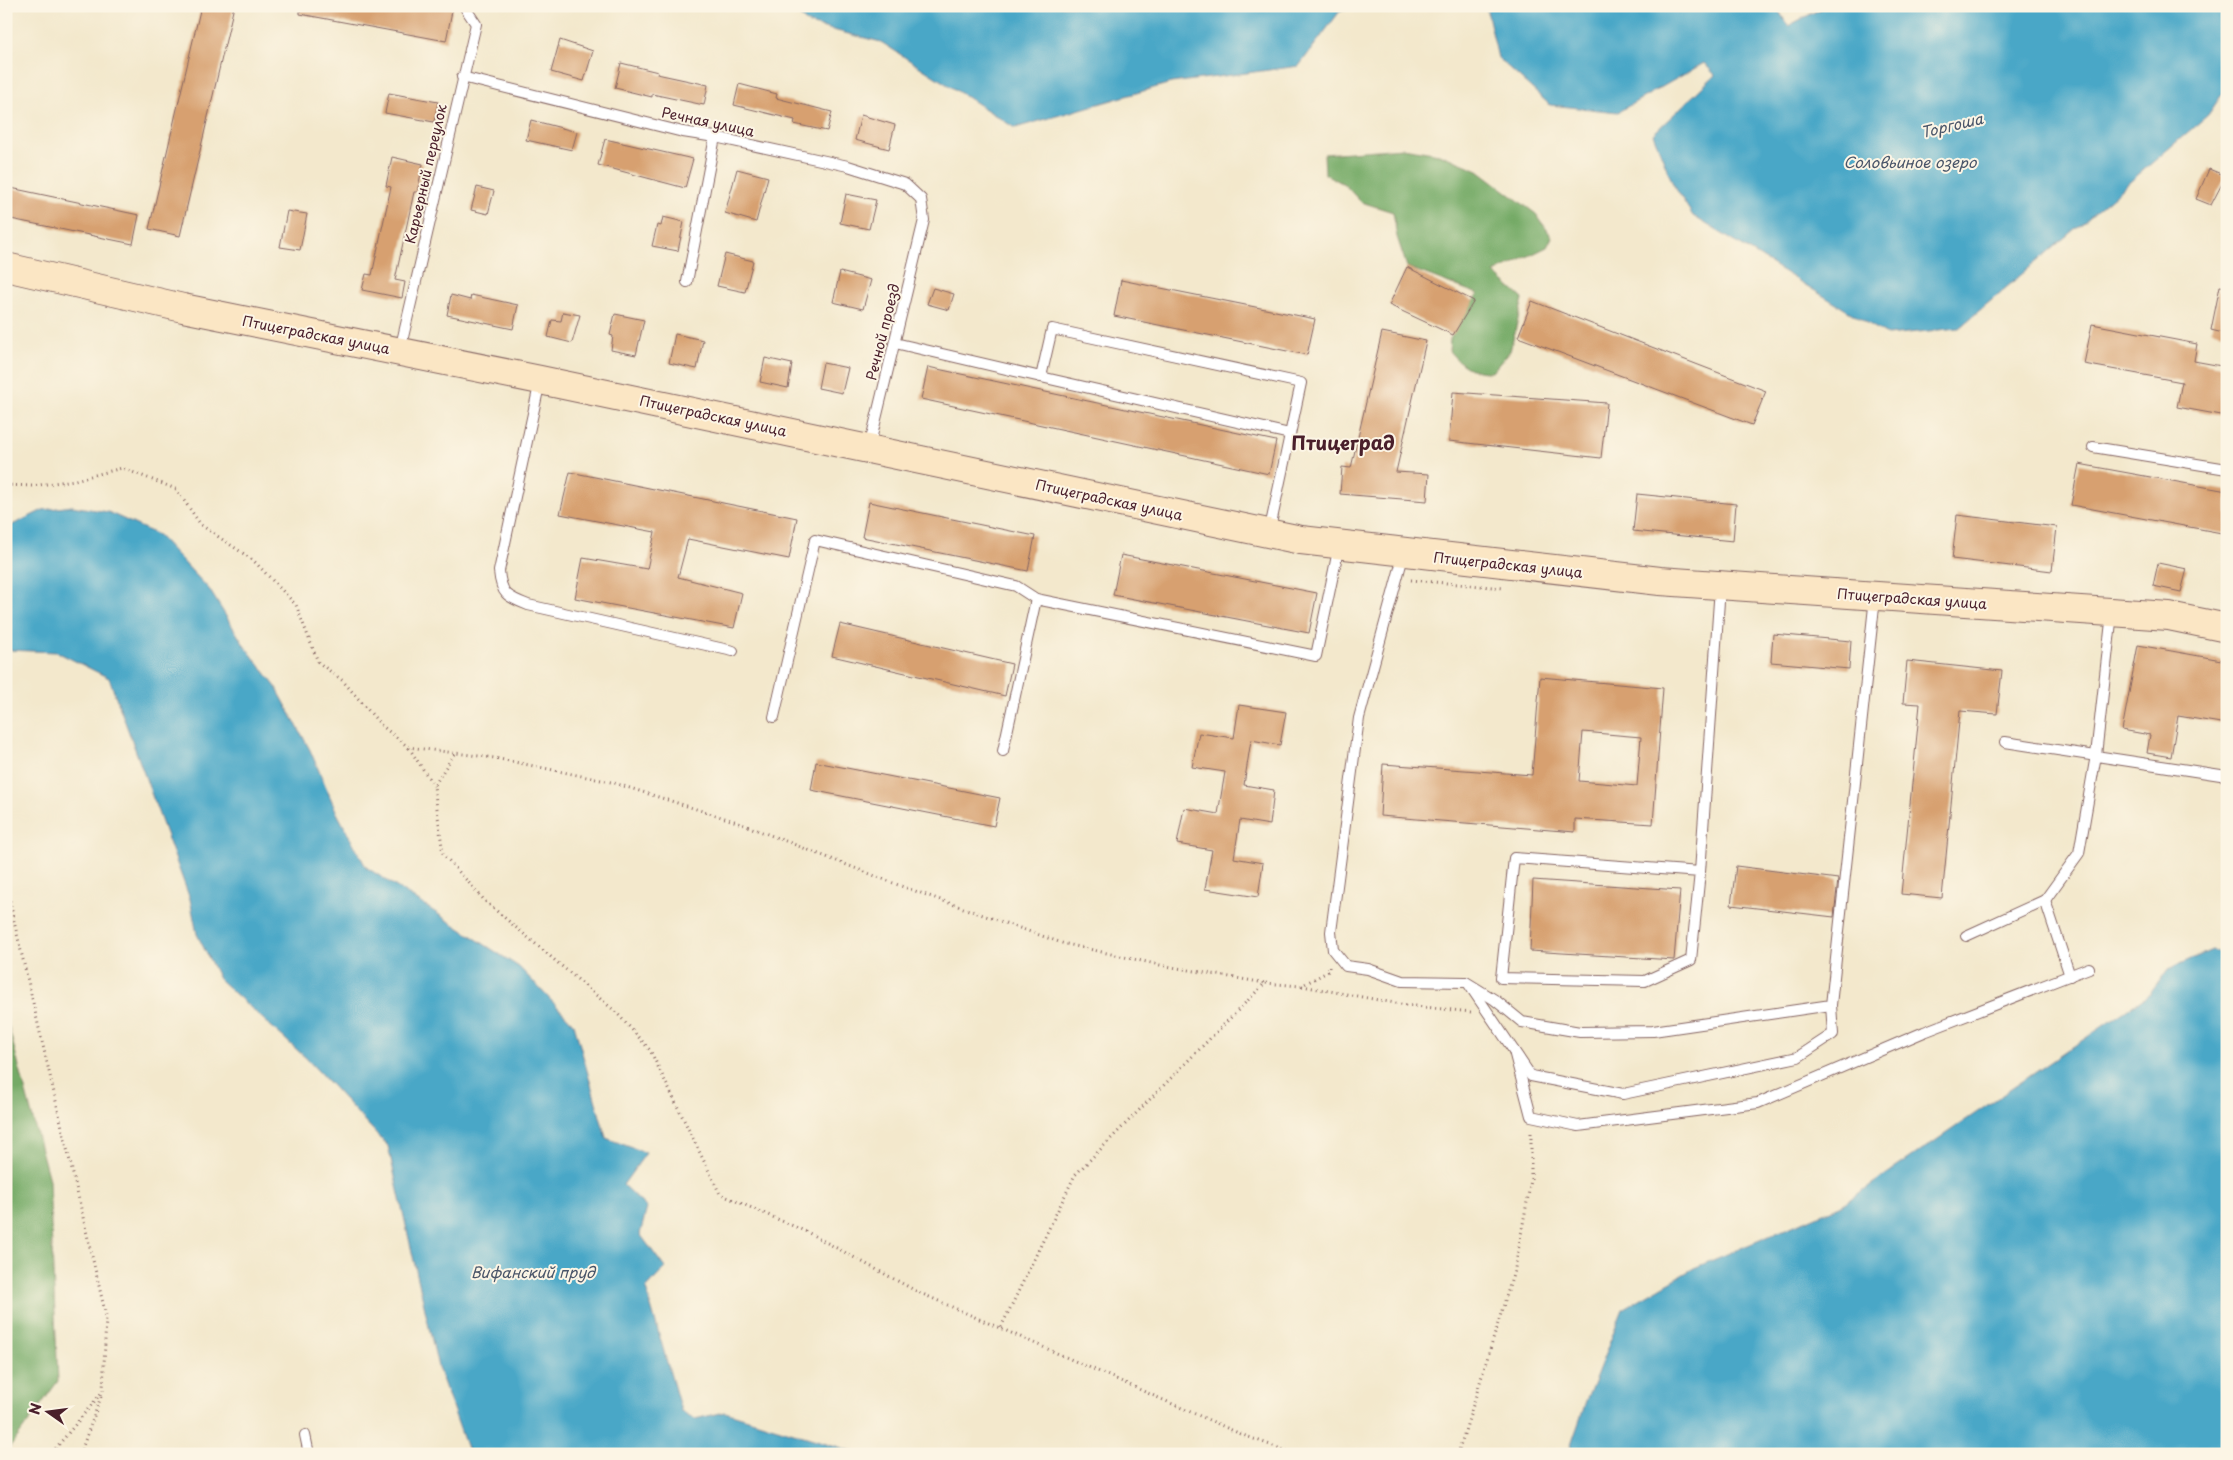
<svg xmlns="http://www.w3.org/2000/svg" width="2233" height="1460" font-family="'Playpen Sans',sans-serif">
  <style>
    .forest { fill: #75aa66; stroke: #606448 }
    .water { fill: #48a7c7; stroke: #496379 }
    .building { fill: #d7a070; fill-rule: evenodd }
    .lines { fill: none; stroke-linecap: round; stroke-linejoin: round }
    .lane-casing { stroke: #856563; stroke-width: 12 }
    .secondary-casing { stroke: #856563; stroke-width: 30 }
    .path { stroke: #856563; stroke-width: 3; stroke-dasharray: 1 4; stroke-linecap: butt }
    .lane { stroke: #fff; stroke-width: 10 }
    .secondary { stroke: #fbe6c4; stroke-width: 28 }
    .labels { text-anchor: middle; stroke-width: 4; stroke-linejoin: round; paint-order: stroke }
    .street-label { font-size: 14px; fill: #4a1f2b; stroke: #fcf5e5 }
    .water-label { font-size: 15px; font-style: italic; fill: #495569; stroke: #fcf5e5 }
    .district-label { font-size: 19px; font-weight: bold; fill: #4a1f2b; stroke: #fcf5e5 }
  </style>
  <rect width="100%" height="100%" fill="#fcf5e5"/>
  <filter id="ink" filterUnits="userSpaceOnUse"><feTurbulence type="fractalNoise" baseFrequency=".02" numOctaves="2"/><feDisplacementMap in="SourceGraphic" scale="10" xChannelSelector="R" yChannelSelector="G"/><feConvolveMatrix kernelMatrix="1 2 1 2 8 2 1 2 1" color-interpolation-filters="sRGB"/></filter>
  <filter id="wash" filterUnits="userSpaceOnUse"><feTurbulence type="fractalNoise" baseFrequency=".0096" numOctaves="4" result="noise"/><feDisplacementMap in="SourceGraphic" scale="20" xChannelSelector="R" yChannelSelector="G"/><feGaussianBlur stdDeviation="1.12" result="paint"/><feColorMatrix in="noise" values="0 0 0 0 0 0 0 0 0 0 0 0 0 0 0 0 0 1.4 0 .05"/><feComposite in="paint" operator="in"/></filter>
  <g filter="url(#wash)">
    <rect width="100%" height="100%" fill="#f3e8cc"/>
    <g class="forest">
      <path d="M1403,148L1439,154L1478,170L1536,214L1552,237L1547,247L1494,273L1523,299L1510,351L1492,372C1471,372 1463,367 1449,351L1450,339L1478,294L1407,267L1397,237L1393,212L1361,202L1344,184L1325,174L1324,154Z"/>
      <path d="M6,1017L49,1180L58,1381L6,1453Z"/>
    </g>
    <g class="water">
      <path d="M788,6H1354L1340,11L1299,66L1171,83L1015,128L881,42L809,24Z"/>
      <path d="M1486,6H1776L1788,26L1826,6H2227V87L2208,115L1959,328L1887,335L1693,216L1673,184L1653,134L1715,75L1704,63L1618,112L1550,105L1498,58Z"/>
      <path d="M72,506L108,512L158,535L209,589L244,645L276,687L310,750L337,813L366,867L519,967L574,1024L606,1138L646,1153L623,1185L647,1208L640,1234L665,1268L646,1289L681,1411L695,1419L725,1412L862,1454H469L438,1367L388,1146L306,1058L219,979L197,934L190,899L109,678L57,652L6,650V528L43,510Z"/>
      <path d="M2212,950L2227,953V1454H1568L1587,1399L1623,1309L1694,1268L1840,1206L2150,994L2168,969Z"/>
    </g>
    <g id="blocks">
      <g class="building">
        <path d="M201,6H234L180,236L149,229Z"/>
        <path d="M300,6H453L446,41L300,14Z"/>
        <path d="M560,40L593,51L584,81L551,72Z"/>
        <path d="M621,63L658,72L657,74L708,85L704,105L652,94V97L615,88Z"/>
        <path d="M739,84L777,94L776,98L832,112L827,131L794,124L795,120L734,105Z"/>
        <path d="M389,93L438,102L434,122L385,113Z"/>
        <path d="M861,115L895,125L889,149L855,140Z"/>
        <path d="M531,120L577,132L572,150L526,140Z"/>
        <path d="M605,139L693,159L685,188L598,165Z"/>
        <path d="M392,157L423,164L417,192H414L395,280L405,282L402,298L362,290L366,274L372,275L391,187L386,186Z"/>
        <path d="M737,169L768,177L756,222L725,213Z"/>
        <path d="M2209,169L2226,176L2211,205L2196,199Z"/>
        <path d="M6,187L139,215L133,244L6,218Z"/>
        <path d="M477,187L494,191L488,214L471,210Z"/>
        <path d="M846,194L876,200L869,229L840,223Z"/>
        <path d="M287,211L307,214L300,250L280,247Z"/>
        <path d="M663,217L684,222L678,251L652,246L657,225L661,226Z"/>
        <path d="M725,254L753,261L745,292L717,286Z"/>
        <path d="M1407,267L1474,301L1453,335L1389,305Z"/>
        <path d="M840,272L871,280L863,309L833,302Z"/>
        <path d="M1121,280L1315,319L1307,355L1114,316Z"/>
        <path d="M2220,286L2227,287V334L2211,330Z"/>
        <path d="M933,288L954,294L949,310L927,304Z"/>
        <path d="M451,295L470,300L471,295L518,305L513,329L447,315Z"/>
        <path d="M1532,301L1766,391L1752,425L1518,337Z"/>
        <path d="M563,312L580,315L572,343L548,337L552,320L561,321Z"/>
        <path d="M615,314L644,320L636,355L611,350L613,336L610,335Z"/>
        <path d="M2092,324L2197,344L2194,361L2227,367V416L2177,407L2182,382L2084,364Z"/>
        <path d="M1382,332L1426,341L1396,472L1429,474L1427,501L1340,494L1342,467L1351,468Z"/>
        <path d="M675,334L703,340L697,369L669,363Z"/>
        <path d="M765,358L792,364L788,388L760,382Z"/>
        <path d="M823,363L848,368L842,393L818,388Z"/>
        <path d="M928,367L1276,441L1269,474L921,399Z"/>
        <path d="M1453,392L1607,403L1601,458L1449,441Z"/>
        <path d="M2079,464L2227,491V534L2071,505Z"/>
        <path d="M570,472L797,518L789,559L688,539L678,577L742,593L734,628L575,598L583,558L647,569L655,532L560,514Z"/>
        <path d="M1637,494L1736,504L1733,541L1633,531Z"/>
        <path d="M869,502L1035,536L1028,571L862,537Z"/>
        <path d="M1957,515L2057,527L2052,571L1952,559Z"/>
        <path d="M1121,555L1317,593L1309,633L1113,595Z"/>
        <path d="M2158,563L2187,569L2181,592L2153,586Z"/>
        <path d="M840,624L1012,664L1005,696L832,656Z"/>
        <path d="M1773,634L1851,641L1849,669L1771,662Z"/>
        <path d="M2138,645L2227,661V724L2178,716L2171,757L2147,753L2150,735L2122,730Z"/>
        <path d="M1907,661L2002,671L1997,714L1960,711L1942,898L1901,894L1920,704L1903,703Z"/>
        <path d="M1540,677L1663,688L1653,824L1575,819V832L1380,816L1383,764L1532,775ZM1583,732L1641,737L1637,786L1579,781Z"/>
        <path d="M1239,705L1286,712L1280,745L1251,740L1244,785L1274,790L1270,825L1240,820L1234,858L1263,863L1258,897L1205,889L1212,850L1177,844L1184,808L1218,814L1225,772L1192,767L1199,733L1234,738Z"/>
        <path d="M816,762L1000,798L994,826L811,790Z"/>
        <path d="M1736,866L1838,879L1834,917L1731,905Z"/>
        <path d="M1533,880L1680,890L1674,960L1530,951Z"/>
      </g>
    </g>
  </g>
  <g filter="url(#ink)">
    <use href="#blocks" fill-opacity="0" stroke="#856563" stroke-width="1"/>
    <g class="lines">
      <defs>
        <g id="lane">
          <path d="M462,77L683,132L715,137L848,166L905,184L921,199L924,220L869,448"/>
          <path d="M687,282L715,137"/>
          <path d="M895,343L1041,377"/>
          <path d="M400,350L476,24L464,6"/>
          <path d="M540,381L499,571C501,594 507,597 528,605L733,651"/>
          <path d="M2093,447L2227,469"/>
          <path d="M1269,533L1301,383L1052,329L1041,377L1290,434"/>
          <path d="M1404,553L1359,718L1331,932L1333,950L1346,966L1368,969L1402,981L1466,982L1495,1000L1522,1022L1580,1032L1653,1031L1831,1005L1875,597"/>
          <path d="M774,717L815,540L1016,586L1036,599L1316,656L1339,546"/>
          <path d="M2005,742L2227,776"/>
          <path d="M1003,751L1036,599"/>
          <path d="M1700,872L1691,960L1645,981L1501,978L1514,858L1700,872L1720,587"/>
          <path d="M2045,900L2070,976"/>
          <path d="M1966,936L2045,900L2079,853L2096,755L2112,613"/>
          <path d="M1470,986L1531,1076L1623,1094L1798,1057L1833,1034L1831,1005"/>
          <path d="M1514,1051L1531,1116L1578,1126L1758,1103L1924,1032L2089,968"/>
          <path d="M305,1435L309,1454"/>
        </g>
        <path id="secondary" d="M6,267L183,308L540,380L1301,540L1660,581L2169,616L2227,628"/>
      </defs>
      <use href="#lane" class="lane-casing"/>
      <use href="#secondary" class="secondary-casing"/>
      <g class="path">
        <path d="M6,485L32,486L75,480L122,468L176,489L201,525L253,560L296,605L318,662L343,681L381,725L408,747L495,758L611,782L734,821L901,886L1062,943L1160,965L1265,983"/>
        <path d="M1411,580L1504,588"/>
        <path d="M409,748L434,786"/>
        <path d="M454,754L434,786L443,854L486,902L616,1012L650,1050L720,1194L807,1232L918,1292L1243,1435L1295,1454"/>
        <path d="M6,881L14,921L106,1316L103,1391L51,1454"/>
        <path d="M1302,986L1406,1005L1471,1012"/>
        <path d="M1001,1327L1075,1175L1265,983L1301,986L1329,971V967"/>
        <path d="M80,1454L102,1394"/>
        <path d="M1458,1454L1515,1268L1531,1180V1130"/>
      </g>
      <use href="#lane" class="lane"/>
      <use href="#secondary" class="secondary"/>
    </g>
  </g>
  <g class="labels">
    <g class="street-label">
      <text transform="translate(708 122) rotate(12)" y="5">Речная улица</text>
      <text transform="translate(426 174) rotate(-77)" y="5">Карьерный переулок</text>
      <text transform="translate(883 332) rotate(-76)" y="5">Речной проезд</text>
      <text transform="translate(316 335) rotate(11)" y="5">Птицеградская улица</text>
      <text transform="translate(713 416) rotate(12)" y="5">Птицеградская улица</text>
      <text transform="translate(1109 500) rotate(12)" y="5">Птицеградская улица</text>
      <text transform="translate(1508 565) rotate(6)" y="5">Птицеградская улица</text>
      <text transform="translate(1912 599) rotate(4)" y="5">Птицеградская улица</text>
    </g>
    <g class="water-label">
      <text transform="translate(1952 126) rotate(-13)" y="5">Торгоша</text>
      <text x="1910" y="168">Соловьиное озеро</text>
      <text x="533" y="1278">Вифанский пруд</text>
    </g>
    <g class="district-label">
      <text x="1343" y="450">Птицеград</text>
    </g>
  </g>
  <rect width="2233" height="1460" fill="none" stroke="#fcf5e5" stroke-width="25"/>
  <g transform="translate(48 1412) rotate(284)" stroke="#fcf5e5" stroke-width="4" paint-order="stroke">
  <path d="M0-4L9 19L0 12L-9 19Z" fill="#4a1f2b"/>
  <text y="-8" font-size="14" font-weight="bold" text-anchor="middle" fill="#4a1f2b">N</text>
  </g>
</svg>
